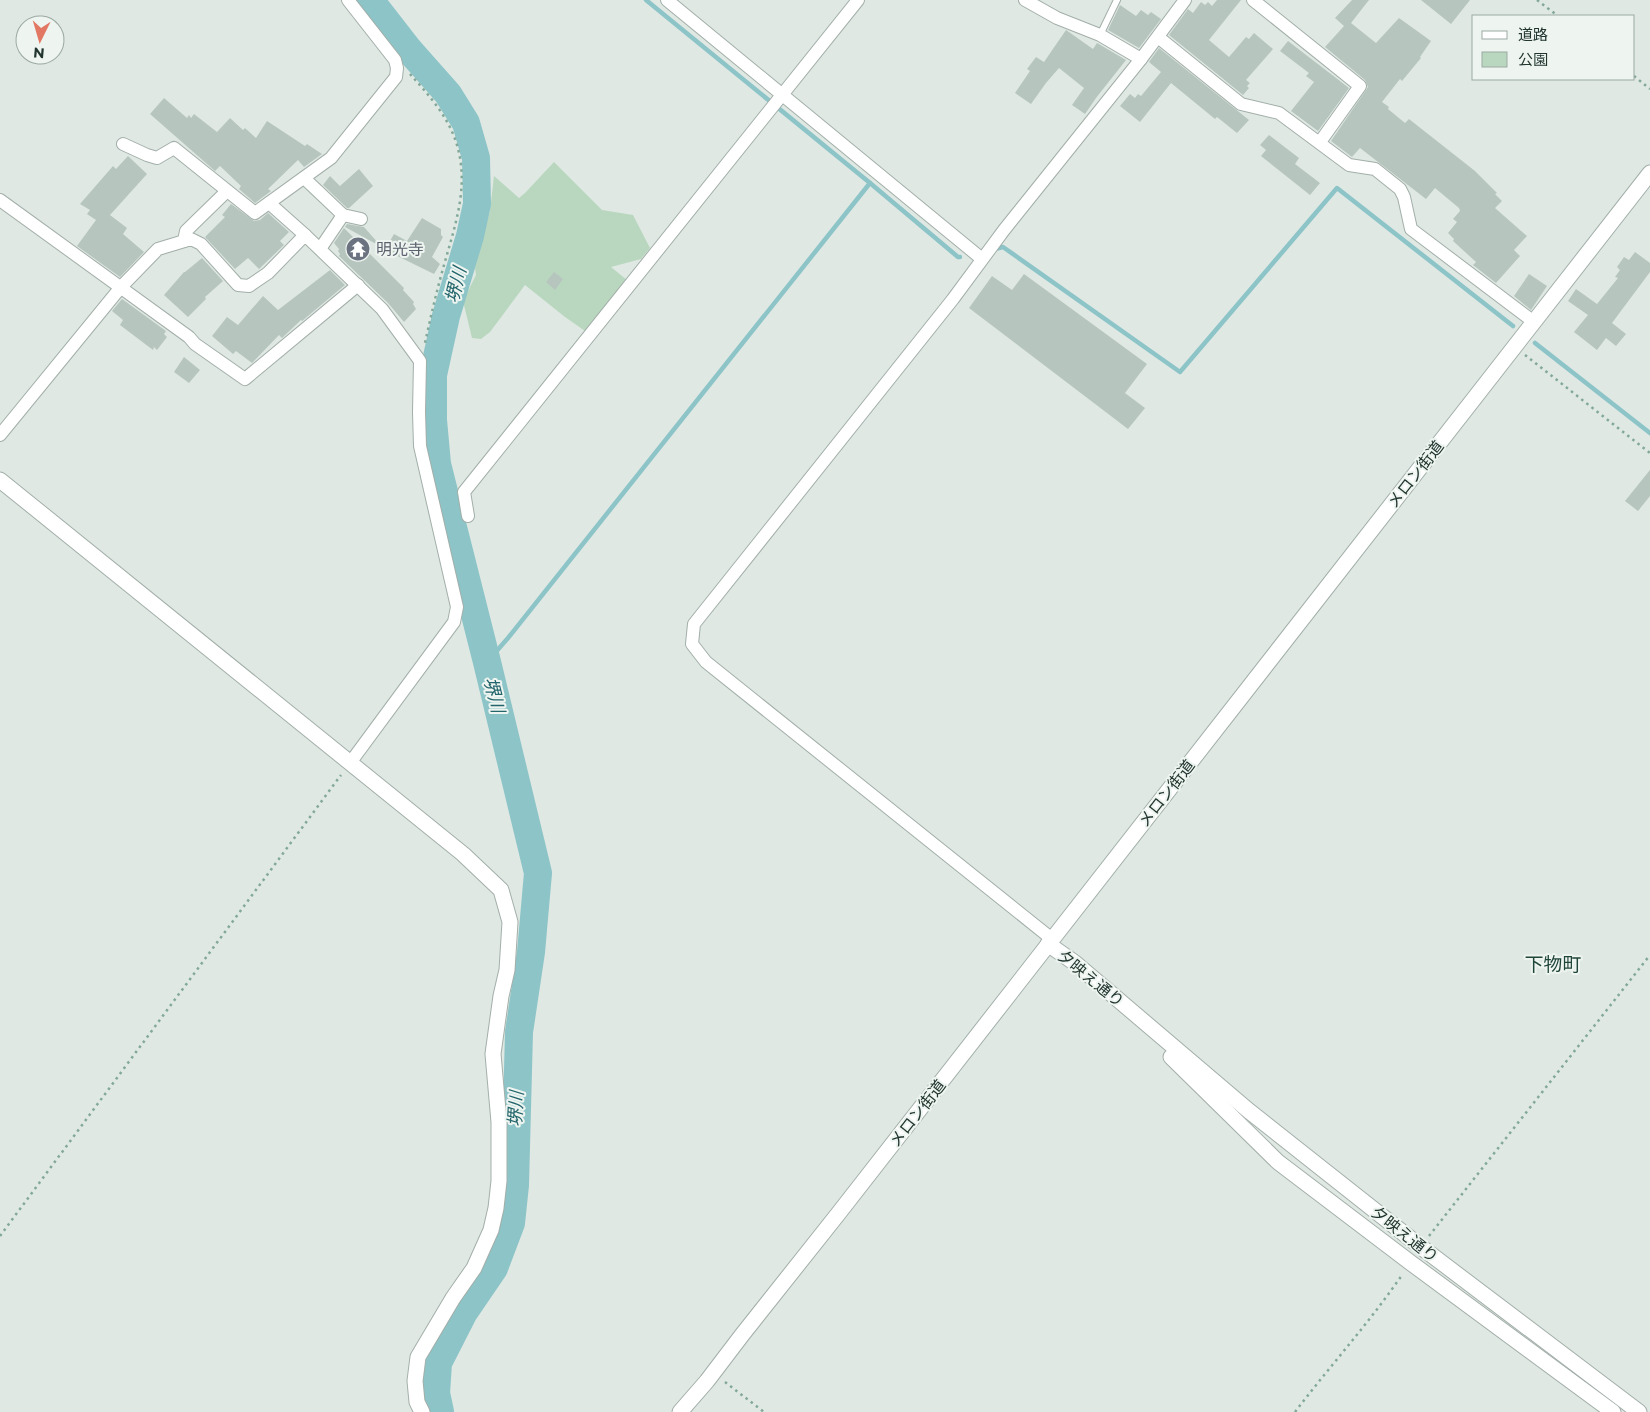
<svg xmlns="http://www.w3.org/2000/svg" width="1650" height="1412" font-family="Montserrat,'Noto Sans JP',sans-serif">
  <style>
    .green { fill: #b9d7bf }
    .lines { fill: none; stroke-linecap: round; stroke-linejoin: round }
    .stream { stroke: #8cc4c8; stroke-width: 4.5 }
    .river { stroke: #8cc4c8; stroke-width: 28 }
    .building { fill: #b7c5bf }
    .service-casing { stroke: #a3afa9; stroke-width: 8 }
    .minor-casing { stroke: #a3afa9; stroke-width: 14 }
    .tertiary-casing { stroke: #a3afa9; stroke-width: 17 }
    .path { stroke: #82a899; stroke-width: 2.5; stroke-dasharray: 2.5 4; stroke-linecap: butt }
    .service { stroke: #fff; stroke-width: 6 }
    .minor { stroke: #fff; stroke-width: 12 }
    .tertiary { stroke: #fff; stroke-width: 15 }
    .labels { text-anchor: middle; stroke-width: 4; stroke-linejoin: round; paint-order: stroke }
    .worship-label { font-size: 16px; fill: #5b616d; stroke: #eef5f1; text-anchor: start }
    .street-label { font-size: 16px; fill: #22362f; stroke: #eef5f1 }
    .water-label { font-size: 18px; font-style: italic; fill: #23656b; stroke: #eef5f1 }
    .quarter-label { font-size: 19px; fill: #204639; stroke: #eef5f1 }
  </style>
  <rect width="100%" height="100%" fill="#dfe8e3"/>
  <path class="green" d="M554,162L602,210L633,215L650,248L641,259L611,267L627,280L585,331L565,317L525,285L490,332L481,339L472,338L463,301L476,275L475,268L490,211L494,176L519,198L525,193Z"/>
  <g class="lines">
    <g class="stream">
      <path d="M870,183L958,257H960"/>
      <path d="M995,249L1003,247L1180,372L1337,188L1513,326"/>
      <path d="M1535,343L1650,433"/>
      <path d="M487,662L508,638L870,183L646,0"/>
    </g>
    <path class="river" d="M370,0L409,50L448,94L466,123L476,158L477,204L470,236L446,316L433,375V420L437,464L487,662L538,873L531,952L519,1032L515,1185L511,1223L494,1268L464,1312L438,1363L436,1393L440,1412"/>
  </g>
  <g class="building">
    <path d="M1217,0H1241L1209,40L1229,57L1246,37L1249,39L1254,33L1273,49L1246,80L1250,83L1247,86L1249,88L1243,95L1169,35L1188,9L1193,13L1201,2L1205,5L1208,2L1212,6Z"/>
    <path d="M1352,0H1369L1351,23L1376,43L1399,18L1431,41L1420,57L1421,58L1402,81L1400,79L1382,102L1389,107L1388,109L1405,123L1409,119L1475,171L1497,193L1495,194L1502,201L1495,208L1527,236L1514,250L1520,256L1496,283L1473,265L1476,262L1453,241L1454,239L1448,233L1457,222L1453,219L1460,211L1459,208L1435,188L1426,199L1360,148L1352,157L1331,141L1368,87L1365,80L1325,47L1344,26L1335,18Z"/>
    <path d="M1421,0H1470L1451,24Z"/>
    <path d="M1120,5L1136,16L1141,10L1148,15L1151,12L1161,19L1139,48L1108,30Z"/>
    <path d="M1066,30L1093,49L1097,43L1126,60L1096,98L1085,114L1072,105L1084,88L1059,68L1046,83L1031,104L1015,93L1030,71L1027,69L1036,57L1044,62Z"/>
    <path d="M1288,41L1349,88L1318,131L1291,111L1314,82L1306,76L1309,73L1280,51Z"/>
    <path d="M1159,48L1249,120L1237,133L1217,117L1215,119L1171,83L1140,122L1120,106L1130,94L1135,98L1138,94L1141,96L1161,72L1149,62Z"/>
    <path d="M164,98L187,118L189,115L191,118L194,114L217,132L230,118L243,130L245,128L256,138L267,121L305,146L307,144L322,154L304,167L298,160L268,189L271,191L255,203L239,189L241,186L220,166L215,171L150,114Z"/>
    <path d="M1269,135L1299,158L1295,164L1320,183L1310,195L1261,156L1266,150L1260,145Z"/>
    <path d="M128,156L147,174L110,215L127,228L123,234L144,252L120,277L77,246L96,220L87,214L90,210L80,204L113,166L116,169Z"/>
    <path d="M359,169L373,186L349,208H347L323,185L330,176L340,186Z"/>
    <path d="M231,204L254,221L260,220L268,213L289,232L280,241L284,245L259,269L248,258L235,269L205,237L225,217L222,215Z"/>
    <path d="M422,218L441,229V235L443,237L432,257L440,264L434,274L385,250L394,234L407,241Z"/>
    <path d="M347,224L364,227L379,244L378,245L345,227Z"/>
    <path d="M344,228L404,288L403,290L414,302L413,304L416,309L404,322L388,303L339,256L340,254L338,251L339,249L334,243Z"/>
    <path d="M1635,252L1650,263V272L1612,323L1626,334L1616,346L1606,338L1597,350L1574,332L1588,315L1568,301L1576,289L1597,304L1618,278L1615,277L1620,270L1617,267L1624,257L1629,260Z"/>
    <path d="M202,258L223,281L205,297L206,299L188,317L164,295L184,272H185Z"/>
    <path d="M330,270L345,285L302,321L301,320L282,338L279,335L252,363L236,351L233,354L212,336L227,317L238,325L263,296L278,310Z"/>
    <path d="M554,272L563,279L555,290L546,282Z"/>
    <path d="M1024,274L1147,364L1125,393L1145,408L1128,429L969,308L992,276L1012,290Z"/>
    <path d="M1529,274L1547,286L1531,310L1514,296Z"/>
    <path d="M122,299L166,331L164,334L167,337L157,350L154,347L153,350L120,325L123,320L112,311Z"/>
    <path d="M184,357L200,370L189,383L174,372Z"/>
    <path d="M1650,470V496L1638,511L1625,501Z"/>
  </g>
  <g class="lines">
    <defs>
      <path id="service" d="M1100,35L1117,0"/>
      <g id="minor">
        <path d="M667,0L982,259"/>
        <path d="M1025,0L1057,18L1100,35L1141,59"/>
        <path d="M1253,0L1360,86L1320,142"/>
        <path d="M1158,37L1241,104L1279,113L1349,165L1375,169L1400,189L1404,197L1411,229L1534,322"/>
        <path d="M123,144L147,155L157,158L174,148L255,213L331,158L396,77L397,68L395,60L348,0"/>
        <path d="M304,178L343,215L361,219"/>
        <path d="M0,200L189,337L195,344L245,379L358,285"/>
        <path d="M269,203L305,235"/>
        <path d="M184,241L186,231L227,191"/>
        <path d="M320,249L343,215"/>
        <path d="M0,435L121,287L158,249L191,239L201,244L238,285L249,286L268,273L305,235L382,309L420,361L419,412L420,446L457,607L454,622L350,763"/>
        <path d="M468,516L464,492L858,0"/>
        <path d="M1052,939L706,662L692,644L694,624L953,299L1004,230L1141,59L1185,0"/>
      </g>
      <g id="tertiary">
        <path d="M0,480L463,854L501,890L510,922L507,970L501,996L493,1054L499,1122V1181L496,1208L491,1230L474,1268L453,1298L418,1357L415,1381L417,1402L422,1412"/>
        <path d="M1048,944L1075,963L1249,1111L1421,1247L1639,1412"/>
        <path d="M1171,1057L1278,1162L1411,1263L1613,1412"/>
        <path d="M680,1412L707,1381L742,1335L838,1214L1650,173"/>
      </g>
    </defs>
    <use href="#service" class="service-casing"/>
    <use href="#minor" class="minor-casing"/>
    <use href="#tertiary" class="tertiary-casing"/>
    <g class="path">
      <path d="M1537,0L1558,16"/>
      <path d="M410,74C427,93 446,114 455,139C472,186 453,230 441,276C435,298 430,320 425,343"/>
      <path d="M1634,76L1650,89"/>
      <path d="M1525,355L1650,453"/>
      <path d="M0,1236L341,775"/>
      <path d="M1429,1236L1650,955"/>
      <path d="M725,1382L764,1412"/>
      <path d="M1295,1412C1330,1366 1369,1323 1402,1275"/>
    </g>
    <use href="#service" class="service"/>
    <use href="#minor" class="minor"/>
    <use href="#tertiary" class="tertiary"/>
  </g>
  <defs>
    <symbol id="temple-disc" viewBox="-11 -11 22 22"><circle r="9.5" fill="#6b7280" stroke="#eef5f1"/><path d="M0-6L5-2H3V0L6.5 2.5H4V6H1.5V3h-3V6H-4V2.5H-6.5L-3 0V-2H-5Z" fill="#fff"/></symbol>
  </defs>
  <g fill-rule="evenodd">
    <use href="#temple-disc" x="344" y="235" width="28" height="28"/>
  </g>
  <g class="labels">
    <g class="worship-label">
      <text x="376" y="255">明光寺</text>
    </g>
    <g class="street-label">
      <text transform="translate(1415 474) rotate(-52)" y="6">メロン街道</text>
      <text transform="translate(1166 793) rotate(-52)" y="6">メロン街道</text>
      <text transform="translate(1091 978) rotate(39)" y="6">夕映え通り</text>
      <text transform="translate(917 1113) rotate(-52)" y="6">メロン街道</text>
      <text transform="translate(1405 1234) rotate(38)" y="6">夕映え通り</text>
    </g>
    <g class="water-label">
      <text transform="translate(456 285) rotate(-76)" y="6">堺川</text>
      <text transform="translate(494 695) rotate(76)" y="6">堺川</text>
      <text transform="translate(516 1109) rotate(-87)" y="6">堺川</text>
    </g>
    <g class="quarter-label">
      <text x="1553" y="971">下物町</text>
    </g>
  </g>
  <rect x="1472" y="15" width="162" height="65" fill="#eef5f1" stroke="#9ca9a3"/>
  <rect x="1482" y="31" width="25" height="8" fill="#ffffff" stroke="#9ca9a3"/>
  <text x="1518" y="40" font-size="15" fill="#22362f">道路</text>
  <rect x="1482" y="52" width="25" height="15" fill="#b9d7bf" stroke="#9ca9a3"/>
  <text x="1518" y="65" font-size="15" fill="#22362f">公園</text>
  <g transform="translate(40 40) rotate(185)"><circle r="24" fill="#eef5f1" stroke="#9ca9a3"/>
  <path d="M0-4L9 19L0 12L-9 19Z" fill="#e27763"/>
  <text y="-8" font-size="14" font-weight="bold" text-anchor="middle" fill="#22362f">N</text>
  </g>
</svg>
